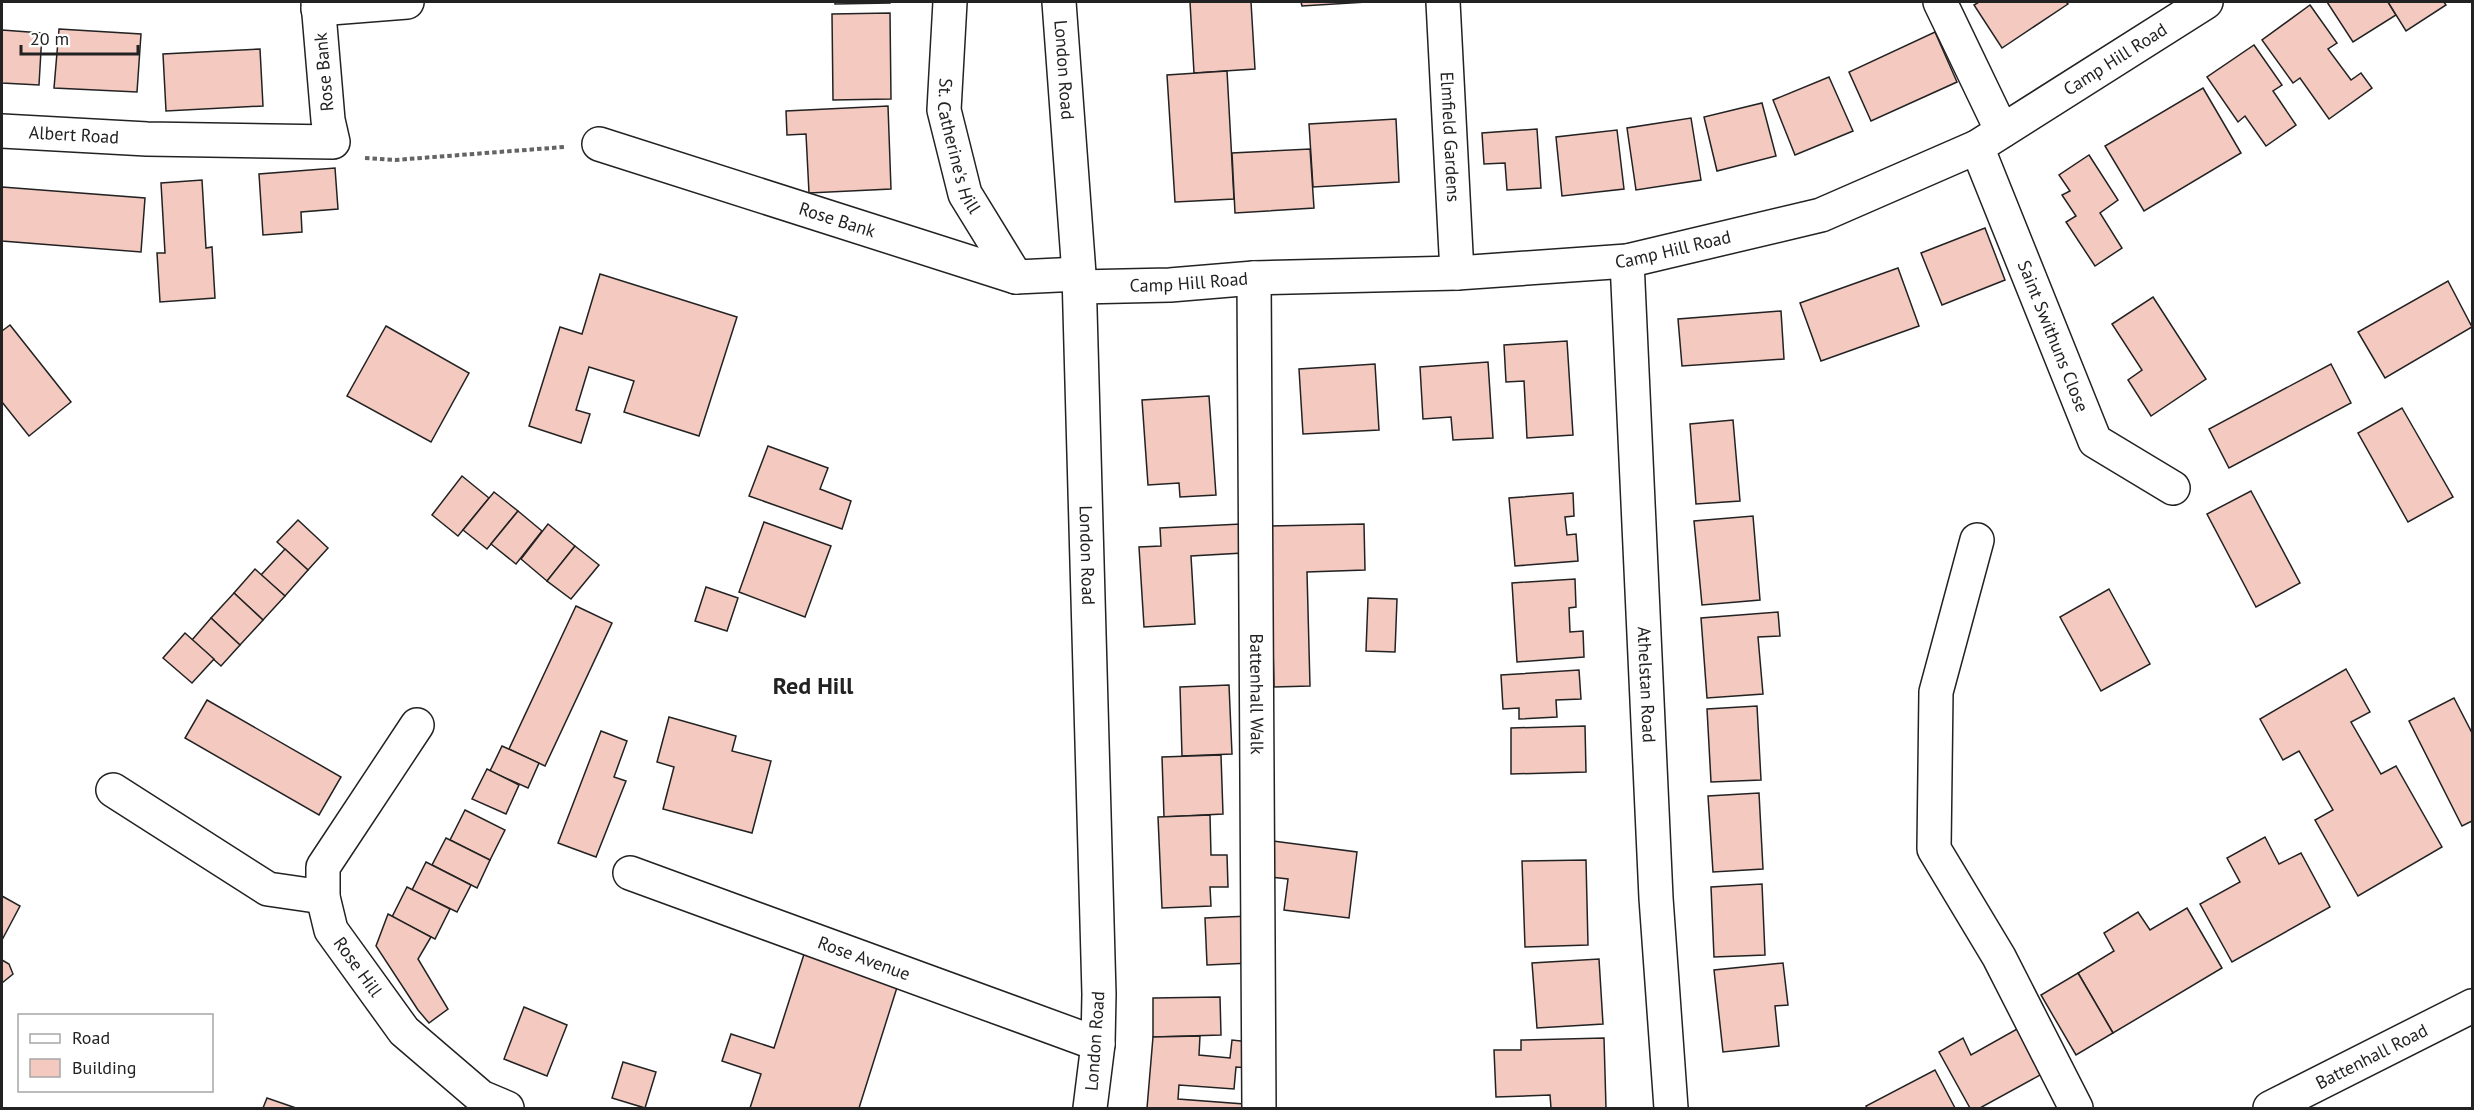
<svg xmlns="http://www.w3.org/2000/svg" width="2474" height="1110" font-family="'PT Sans',sans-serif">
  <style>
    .building { fill: #f3c9c0; stroke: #222; stroke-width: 1.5 }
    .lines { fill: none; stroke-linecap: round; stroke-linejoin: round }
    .minor-casing { stroke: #222; stroke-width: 36 }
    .major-casing { stroke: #222; stroke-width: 36 }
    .path { stroke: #646464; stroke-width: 4; stroke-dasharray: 4.5 3; stroke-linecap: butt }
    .minor { stroke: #fff; stroke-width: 33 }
    .major { stroke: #fff; stroke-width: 33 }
    .labels { text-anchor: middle; stroke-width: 4.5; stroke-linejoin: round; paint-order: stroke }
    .street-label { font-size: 18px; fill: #222; stroke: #fff }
    .district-label { font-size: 24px; font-weight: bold; fill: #222; stroke: #fff }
  </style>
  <rect width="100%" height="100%" fill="#fff"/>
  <g class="building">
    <path d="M835,2H890V3L835,4Z"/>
    <path d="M1190,2H1251L1255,69L1194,73Z"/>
    <path d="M1301,2H1367L1302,6Z"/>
    <path d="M1979,2H2066L2068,4L2002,48L1974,5Z"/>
    <path d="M2327,2H2388L2396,15L2353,42Z"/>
    <path d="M2388,2H2444L2446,5L2406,31Z"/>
    <path d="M2310,5L2337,43L2328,49L2351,80L2361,73L2372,88L2329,119L2300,78L2293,83L2262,40Z"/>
    <path d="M890,13L891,99L833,100L832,14Z"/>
    <path d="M59,29L141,34L137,92L54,88Z"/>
    <path d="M2,30L42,33L39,85L2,83Z"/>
    <path d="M1935,32L1957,82L1871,121L1849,72Z"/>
    <path d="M2254,45L2282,85L2273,91L2296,125L2266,146L2245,116L2238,122L2207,77Z"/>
    <path d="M260,49L263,106L166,111L163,54Z"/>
    <path d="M1227,71L1234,199L1175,202L1167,75Z"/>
    <path d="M1829,77L1853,131L1795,155L1773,100Z"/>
    <path d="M2203,88L2241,153L2144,211L2105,146Z"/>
    <path d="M1762,103L1776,156L1717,171L1704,117Z"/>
    <path d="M888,106L891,189L809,193L806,134L787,135L786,111Z"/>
    <path d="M1691,118L1701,180L1636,190L1627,128Z"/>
    <path d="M1396,119L1399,182L1313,187L1309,124Z"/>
    <path d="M1537,129L1541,188L1507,190L1505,163L1484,164L1482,133Z"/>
    <path d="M1617,130L1624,189L1562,196L1556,137Z"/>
    <path d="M1310,149L1314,208L1235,213L1232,153Z"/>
    <path d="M2089,155L2118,200L2100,213L2122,248L2095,266L2066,222L2076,216L2062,195L2070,191L2059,175Z"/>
    <path d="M335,168L338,209L301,212L302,232L263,235L259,174Z"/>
    <path d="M202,180L206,248L212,247L215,298L160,302L157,253H165L161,183Z"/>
    <path d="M2,187L145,198L141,252L2,241Z"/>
    <path d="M1985,228L2005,280L1942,305L1921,253Z"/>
    <path d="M1898,268L1919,326L1821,361L1800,303Z"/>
    <path d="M600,274L737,317L699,436L624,412L634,381L589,367L576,410L590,414L581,443L529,426L560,327L582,334Z"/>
    <path d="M2448,281L2472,327L2385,378L2358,332Z"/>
    <path d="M2153,297L2206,379L2151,416L2128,380L2142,370L2112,324Z"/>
    <path d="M1781,311L1784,359L1682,366L1678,319Z"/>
    <path d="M10,325L71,402L29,436L2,402V331Z"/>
    <path d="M386,326L469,373L431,442L347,396Z"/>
    <path d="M1567,341L1573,435L1527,438L1524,381L1506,382L1504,345Z"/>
    <path d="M1488,362L1493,438L1453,440L1451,417L1423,419L1420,367Z"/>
    <path d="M1375,364L1379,430L1303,434L1299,369Z"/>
    <path d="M2331,364L2351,403L2229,468L2209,429Z"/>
    <path d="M1209,396L1216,495L1180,497L1179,483L1148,485L1142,400Z"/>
    <path d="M2402,408L2453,497L2408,522L2358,433Z"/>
    <path d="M1733,420L1740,501L1696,504L1690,424Z"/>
    <path d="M768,446L828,468L820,489L851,501L842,529L749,496Z"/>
    <path d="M462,476L489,498L458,536L432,515Z"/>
    <path d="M2251,491L2300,583L2256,607L2207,514Z"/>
    <path d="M494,492L518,511L487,549L463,530Z"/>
    <path d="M1573,493L1574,516L1565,517L1567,535L1576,534L1578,561L1515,566L1509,498Z"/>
    <path d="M518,511L542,531L516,564L491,544Z"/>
    <path d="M1753,516L1760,600L1702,605L1694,521Z"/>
    <path d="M298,520L328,548L308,570L277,542Z"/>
    <path d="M764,522L831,546L805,617L739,592Z"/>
    <path d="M548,524L575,546L547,581L521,559Z"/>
    <path d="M1241,524L1243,553L1191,556L1195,624L1144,627L1139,547L1161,546L1160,528Z"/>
    <path d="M1364,524L1365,570L1307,572L1310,686L1274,687L1270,526Z"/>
    <path d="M575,546L599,565L571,599L547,581Z"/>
    <path d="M285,549L308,570L285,596L261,575Z"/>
    <path d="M255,569L285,596L263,620L234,593Z"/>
    <path d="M1575,579L1576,607L1569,608L1570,632L1583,631L1584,657L1517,662L1512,583Z"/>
    <path d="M706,587L738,598L727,631L695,621Z"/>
    <path d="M2109,589L2150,664L2101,691L2060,617Z"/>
    <path d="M234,593L263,620L240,645L211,618Z"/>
    <path d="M1368,598L1397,599L1395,652L1366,651Z"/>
    <path d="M576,606L612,623L545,766L509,749Z"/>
    <path d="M1778,612L1780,636L1758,637L1763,694L1707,698L1701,618Z"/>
    <path d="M211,618L240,645L221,666L192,640Z"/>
    <path d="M185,633L214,659L192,683L163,658Z"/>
    <path d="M2346,669L2370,712L2351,722L2381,774L2396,766L2442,847L2358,896L2315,820L2333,810L2299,751L2283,760L2260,719Z"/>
    <path d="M1579,670L1581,699L1556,700L1557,717L1519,719V708L1503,709L1501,675Z"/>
    <path d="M1229,685L1232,754L1182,756L1180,687Z"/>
    <path d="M2454,698L2472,733V821L2462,826L2409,721Z"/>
    <path d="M207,700L341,777L319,815L185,738Z"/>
    <path d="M1757,706L1761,780L1711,782L1707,709Z"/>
    <path d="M669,717L736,736L732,751L771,761L752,833L663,809L674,767L657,762Z"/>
    <path d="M1585,726L1586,772L1511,774V728Z"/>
    <path d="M601,731L627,741L614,777L626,781L596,857L558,843Z"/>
    <path d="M502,746L539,763L528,788L490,771Z"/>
    <path d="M1221,755L1223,814L1164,817L1162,757Z"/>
    <path d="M487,769L519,785L506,814L472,799Z"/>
    <path d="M1759,793L1763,869L1713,872L1708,796Z"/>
    <path d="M465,810L505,830L490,860L450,840Z"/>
    <path d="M1210,815L1211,855H1227L1228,887H1210L1211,906L1162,908L1158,817Z"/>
    <path d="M2265,837L2279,864L2301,853L2330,907L2232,962L2200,904L2240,882L2227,858Z"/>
    <path d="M446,838L490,860L477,888L432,865Z"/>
    <path d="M1273,841L1357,852L1349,918L1284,910L1288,879L1269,877Z"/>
    <path d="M1586,860L1588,945L1525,947L1522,861Z"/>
    <path d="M426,862L471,885L457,912L412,890Z"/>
    <path d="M1762,884L1765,955L1714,957L1711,887Z"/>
    <path d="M407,887L450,909L435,939L392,917Z"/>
    <path d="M2,896L20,906L2,940Z"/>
    <path d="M2187,908L2222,968L2113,1033L2078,973L2114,951L2104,933L2138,912L2150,930Z"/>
    <path d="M388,914L431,937L418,959L448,1009L429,1023L418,1010L376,946Z"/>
    <path d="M1249,916L1251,963L1207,965L1205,918Z"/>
    <path d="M806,948L900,978L859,1108H750L761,1074L722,1061L731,1034L774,1048Z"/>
    <path d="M1599,959L1603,1024L1537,1028L1532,963Z"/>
    <path d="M2,960L9,964L13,974L2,983Z"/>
    <path d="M1783,963L1788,1005L1775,1006L1779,1046L1723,1052L1714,970Z"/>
    <path d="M2078,973L2113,1033L2076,1055L2041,995Z"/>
    <path d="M1220,997L1221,1035L1153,1037V998Z"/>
    <path d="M524,1007L567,1025L547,1076L504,1059Z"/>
    <path d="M2017,1029L2042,1074L1980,1108H1970L1939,1052L1963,1038L1971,1055Z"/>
    <path d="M1200,1036L1199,1055L1230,1058L1232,1040L1250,1042L1249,1068L1236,1067L1234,1089L1179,1085L1178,1099L1244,1104V1108H1147L1153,1037Z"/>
    <path d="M1604,1038L1606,1108H1551L1550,1095L1496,1097L1494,1050H1521V1040Z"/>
    <path d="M623,1062L656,1072L645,1108L612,1098Z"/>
    <path d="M1935,1070L1955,1108H1867L1866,1106Z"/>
    <path d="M267,1098L296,1108H263Z"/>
  </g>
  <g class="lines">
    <defs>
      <g id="minor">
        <path id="s1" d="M950,2L944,110L965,194L1016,277"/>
        <path id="s2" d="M1443,2L1457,273"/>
        <path d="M1940,2L2002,131"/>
        <path d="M318,9L407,2"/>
        <path id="s3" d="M2,131L147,139L333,142L328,120L318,2"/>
        <path id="s4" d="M599,144L1016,277L1079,274"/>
        <path id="s5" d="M1977,147L2095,441L2173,488"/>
        <path id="s6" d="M1627,261L1656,898L1671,1108"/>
        <path id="s7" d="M1254,278L1259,1108"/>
        <path id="s8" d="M1079,287L1170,285L1254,278L1457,273L1627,261L1821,215L1977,147L2206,2"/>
        <path d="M1977,540L1936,692L1934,849L1999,957L2076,1108"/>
        <path id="s9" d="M417,725L323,867V897L331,930L404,1031L481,1097L507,1108"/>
        <path d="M113,790L268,889L323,897"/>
        <path id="s10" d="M630,873L1098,1044"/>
        <path id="s11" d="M2270,1108L2472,1006"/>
      </g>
      <g id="major">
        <path id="s12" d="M1059,2L1079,274L1099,994L1098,1044L1090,1108"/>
      </g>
    </defs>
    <use href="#minor" class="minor-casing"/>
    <use href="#major" class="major-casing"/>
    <path class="path" d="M365,158L395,160L564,147"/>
    <use href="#minor" class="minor"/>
    <use href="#major" class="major"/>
  </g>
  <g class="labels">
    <g class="street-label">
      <text dy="6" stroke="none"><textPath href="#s8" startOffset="1082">Camp Hill Road</textPath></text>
      <text dy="6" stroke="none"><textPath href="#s12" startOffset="68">London Road</textPath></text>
      <text transform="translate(324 72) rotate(-95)" y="6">Rose Bank</text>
      <text dy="6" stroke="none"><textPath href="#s3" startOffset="72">Albert Road</textPath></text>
      <text dy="6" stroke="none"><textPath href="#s2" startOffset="135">Elmfield Gardens</textPath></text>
      <text dy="6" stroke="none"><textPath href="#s1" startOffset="146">St. Catherine's Hill</textPath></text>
      <text dy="6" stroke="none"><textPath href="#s4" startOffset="250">Rose Bank</textPath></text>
      <text dy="6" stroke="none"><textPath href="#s8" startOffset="596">Camp Hill Road</textPath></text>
      <text dy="6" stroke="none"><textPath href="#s8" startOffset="110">Camp Hill Road</textPath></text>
      <text dy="6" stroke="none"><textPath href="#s5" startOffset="204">Saint Swithuns Close</textPath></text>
      <text dy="6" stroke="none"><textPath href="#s12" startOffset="554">London Road</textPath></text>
      <text dy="6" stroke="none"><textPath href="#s6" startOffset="424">Athelstan Road</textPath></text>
      <text dy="6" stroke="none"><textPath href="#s7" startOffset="416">Battenhall Walk</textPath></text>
      <text dy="6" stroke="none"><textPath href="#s10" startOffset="249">Rose Avenue</textPath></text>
      <text dy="6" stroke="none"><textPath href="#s9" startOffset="280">Rose Hill</textPath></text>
      <text transform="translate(1095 1041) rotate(-86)" y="6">London Road</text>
      <text dy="6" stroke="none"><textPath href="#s11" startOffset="114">Battenhall Road</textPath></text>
    </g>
    <g class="district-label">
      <text x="813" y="694">Red Hill</text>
    </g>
  </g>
  <rect width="2474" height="1110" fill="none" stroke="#222222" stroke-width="6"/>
  <rect x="18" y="1014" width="195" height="78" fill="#ffffff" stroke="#a7a7a7" stroke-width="1.5"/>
  <rect x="30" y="1034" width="30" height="9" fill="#ffffff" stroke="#a7a7a7" stroke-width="1.5"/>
  <text x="72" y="1044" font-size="18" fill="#222222">Road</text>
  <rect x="30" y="1059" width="30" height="18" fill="#f3c9c0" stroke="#a7a7a7" stroke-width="1.5"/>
  <text x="72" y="1074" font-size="18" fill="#222222">Building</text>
  <path d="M21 45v9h117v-9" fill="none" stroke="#222222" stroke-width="3"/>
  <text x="30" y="45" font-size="18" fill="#222222" stroke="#ffffff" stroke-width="4.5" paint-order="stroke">20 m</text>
</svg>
